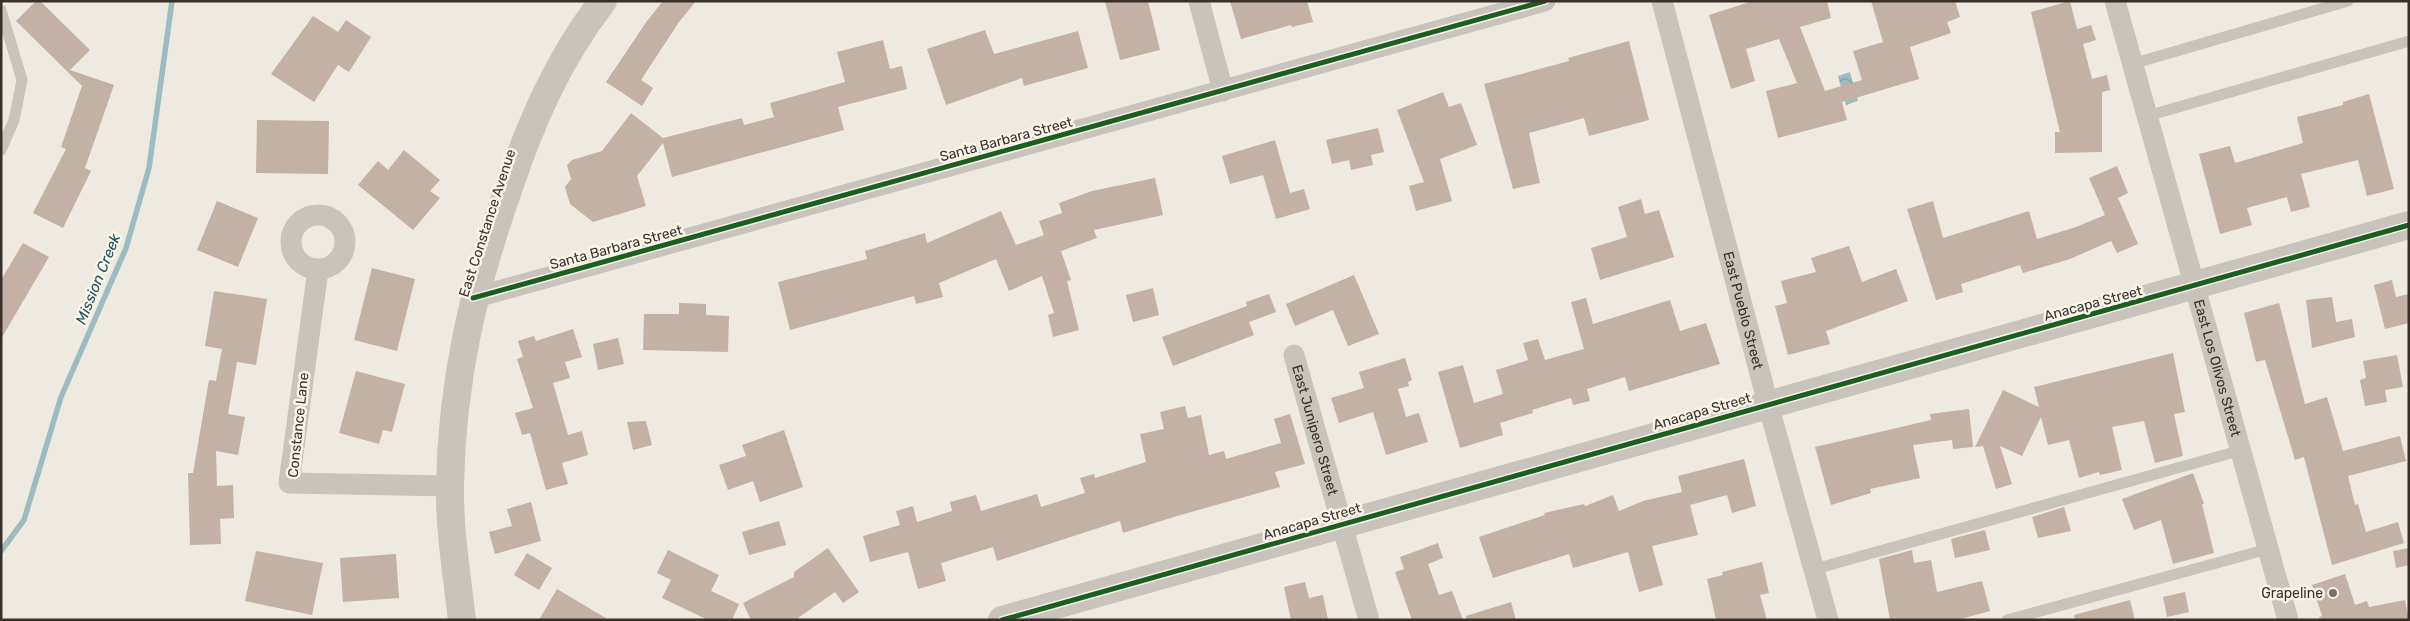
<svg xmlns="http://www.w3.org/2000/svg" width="2410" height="621" font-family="Rubik,sans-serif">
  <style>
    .water { fill: url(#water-waves) }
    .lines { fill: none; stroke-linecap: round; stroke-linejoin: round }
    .stream { stroke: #9ebbc0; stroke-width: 5.5 }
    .building { fill: #c2b1a4 }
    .service { stroke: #c8c3bb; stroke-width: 11 }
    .minor { stroke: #c8c3bb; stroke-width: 21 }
    .tertiary { stroke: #c8c3bb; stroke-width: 28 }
    .cycleway-casing { stroke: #faf5ea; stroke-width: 8 }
    .cycleway { stroke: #1b5e20; stroke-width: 5 }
    .poi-dot { fill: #78716a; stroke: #faf5ea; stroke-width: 2 }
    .labels { text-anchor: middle; stroke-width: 5; stroke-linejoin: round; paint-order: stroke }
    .street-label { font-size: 14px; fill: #393029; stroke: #faf5ea }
    .poi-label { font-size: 14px; fill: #393029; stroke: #faf5ea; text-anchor: end }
    .water-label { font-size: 15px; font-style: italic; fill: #1d4e5b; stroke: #faf5ea }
  </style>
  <defs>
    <pattern id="water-waves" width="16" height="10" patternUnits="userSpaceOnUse" patternTransform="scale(1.25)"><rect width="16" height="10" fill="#9ebbc0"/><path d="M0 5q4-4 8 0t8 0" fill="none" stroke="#82989c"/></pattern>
  </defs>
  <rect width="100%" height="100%" fill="#eeeae2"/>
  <path class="water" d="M1850,72L1858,101L1846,105L1838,76Z"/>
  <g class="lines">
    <path class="stream" d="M1,551L24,520L61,397L126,248L149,168L172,1"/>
  </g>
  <g class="building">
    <path d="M36,1H40L90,50L70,70L114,85L85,168L91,171L63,228L33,213L66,149L61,147L82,86L16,21Z"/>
    <path d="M663,1H696L679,22L641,80L653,88L642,106L606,82L647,21Z"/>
    <path d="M1105,1H1148L1160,50L1120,60Z"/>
    <path d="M1230,1H1307L1313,22L1292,27L1291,25L1241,39Z"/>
    <path d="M1753,1H1827L1831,18L1800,27L1825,91L1862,80L1853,51L1883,42L1871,1H1955L1960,17L1947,22L1951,33L1910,47L1919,79L1842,102L1847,120L1778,138L1766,91L1797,83L1779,39L1746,49L1755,81L1731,89L1709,15Z"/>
    <path d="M2070,1L2077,29L2091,25L2096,40L2083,44L2092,79L2107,75L2110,90L2102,92V152L2055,153V132H2060L2031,12Z"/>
    <path d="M313,16L338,32L346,20L371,37L349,72L338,65L314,102L271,74Z"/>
    <path d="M985,30L994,54L1078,31L1088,68L1024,86L1022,78L946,105L927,49Z"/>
    <path d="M883,40L890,69L902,66L907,89L838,107L844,130L672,177L663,143L637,176L646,206L593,222L570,204L565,187L571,179L567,165L572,160L602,151L631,113L663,138L742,118L744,125L774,117L770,103L845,82L837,52Z"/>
    <path d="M1629,41L1649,120L1589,136L1584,118L1529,133L1540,183L1513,189L1484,84L1569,61L1568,58Z"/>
    <path d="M1443,92L1449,107L1461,103L1477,145L1440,159L1452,201L1416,211L1409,186L1424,182L1397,110Z"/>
    <path d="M2369,94L2394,189L2367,196L2358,160L2301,174L2310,207L2291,212L2287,197L2247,208L2252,225L2220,234L2199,154L2230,146L2235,163L2303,143L2297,117L2343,105V102Z"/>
    <path d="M257,120L329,121L328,174L256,173Z"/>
    <path d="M1378,128L1384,152L1371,155L1373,165L1351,170L1349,160L1332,164L1326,140Z"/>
    <path d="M1275,140L1290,193L1304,189L1310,209L1276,219L1263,175L1230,184L1222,156Z"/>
    <path d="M404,150L440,180L430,191L440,198L413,230L358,185L378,161L388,170Z"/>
    <path d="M2117,166L2128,193L2118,198L2138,244L2117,253L2111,241L2070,259L2023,273L2020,265L1961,284L1963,292L1936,300L1907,209L1933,201L1943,238L2029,211L2037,239L2076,227L2105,215L2089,178Z"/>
    <path d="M1155,178L1163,215L1094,230L1097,238L1061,251L1071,280L1067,281L1079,330L1053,337L1048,315L1054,313L1042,276L1009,291L996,259L939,283L943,297L916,304L914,296L790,330L778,282L867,259L865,251L925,233L927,243L1001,211L1016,245L1044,235L1039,221L1062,213L1059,203L1092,191Z"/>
    <path d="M1641,199L1645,214L1659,210L1674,257L1600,280L1591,248L1627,237L1618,207Z"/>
    <path d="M217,201L258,218L238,267L197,250Z"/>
    <path d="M23,243L49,257L1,339V280Z"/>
    <path d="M1849,246L1862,282L1896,269L1908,301L1826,331L1830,344L1788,355L1775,306L1787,303L1781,281L1816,272L1811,258Z"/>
    <path d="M372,268L415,279L397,351L354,340Z"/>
    <path d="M1354,275L1379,334L1348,346L1333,310L1295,326L1286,304Z"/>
    <path d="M2392,280L2396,297L2409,294V323L2385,329L2374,285Z"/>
    <path d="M1153,288L1159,315L1133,322L1126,295Z"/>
    <path d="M214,291L267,299L256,365L237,362L228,414L245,417L238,455L216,451L217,486L233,485L234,518L220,519L221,544L190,545L188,473H193L209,380L216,381L222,349L205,346Z"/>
    <path d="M1269,294L1276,312L1249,322L1254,335L1173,366L1162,337L1247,306L1246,302Z"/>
    <path d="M2332,297L2336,322L2352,319L2355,337L2312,348L2306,300Z"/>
    <path d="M1586,298L1593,324L1670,300L1680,331L1706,323L1720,364L1629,391L1625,377L1587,389L1590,401L1573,405L1571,398L1532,410L1533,413L1500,423L1503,435L1460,448L1438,372L1463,365L1474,403L1503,394L1496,370L1528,360L1523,343L1538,339L1545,360L1584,349L1571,302Z"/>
    <path d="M679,303L706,304V315L729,316L728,352L643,350L644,314H679Z"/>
    <path d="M2279,303L2305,404L2327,397L2343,451L2400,436L2406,461L2348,476L2355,505L2358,504L2366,532L2398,522L2404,543L2332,565L2304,457L2295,460L2265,360L2256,362L2244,313Z"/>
    <path d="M573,329L582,357L565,362L570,378L553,383L568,435L582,431L588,455L562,463L568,484L546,490L530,433L522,435L515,413L533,408L517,359L523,357L518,341L534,336L536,341Z"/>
    <path d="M618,338L624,364L598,370L593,344Z"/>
    <path d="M2173,353L2185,412L2174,414L2183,456L2155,463L2144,421L2112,427L2122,470L2100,475L2099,472L2079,478L2069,440L2048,445L2041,417L2022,456L2000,446L2012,484L1996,489L1983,446L1975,447L2003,390L2039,407L2034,387Z"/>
    <path d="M2397,355L2403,387L2385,390L2387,402L2365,406L2360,380L2366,378L2363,361Z"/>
    <path d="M1405,358L1412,380L1408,382L1409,386L1398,389L1406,417L1419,413L1428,442L1386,455L1373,412L1339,423L1331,398L1364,388L1359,372Z"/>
    <path d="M356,371L405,384L392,432L383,430L379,444L339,433Z"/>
    <path d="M1185,406L1188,418L1201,415L1209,455L1224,451L1226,459L1281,443L1274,419L1290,414L1305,464L1275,472L1280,487L1177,516L1123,533L1120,521L997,561L993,547L941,563L946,581L918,589L908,552L870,562L863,536L900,525L896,511L913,506L917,522L952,511L950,502L976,495L981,511L1037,494L1041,507L1085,493L1080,478L1094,474L1095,478L1146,462L1140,434L1164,429L1160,412Z"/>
    <path d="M1969,409L1973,447L1953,449L1952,440L1913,445L1920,478L1870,489L1871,493L1831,505L1815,447L1931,420L1930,414Z"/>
    <path d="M646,421L652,445L633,450L627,422Z"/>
    <path d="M784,430L803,487L760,502L753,481L728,490L719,465L746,456L742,445Z"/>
    <path d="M1744,459L1756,506L1732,513L1727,495L1690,505L1698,535L1652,546L1663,585L1639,592L1628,552L1573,568L1569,554L1493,578L1479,537L1545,515L1544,513L1584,504L1585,506L1613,495L1619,511L1643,501L1682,492L1678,476Z"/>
    <path d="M2193,473L2204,504H2202L2214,553L2173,564L2161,520L2134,530L2122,499Z"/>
    <path d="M531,502L541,541L495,554L489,532L512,526L507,509Z"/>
    <path d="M2064,507L2071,531L2038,538L2032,517Z"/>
    <path d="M779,521L786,545L749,555L742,532Z"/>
    <path d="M1985,530L1990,550L1955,558L1951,539Z"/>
    <path d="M1438,543L1443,558L1428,564L1439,595L1452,591L1463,620H1412L1395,572L1404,569L1400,557Z"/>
    <path d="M828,548L859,592L843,603L835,592L795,620H751L743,603L794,577V572Z"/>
    <path d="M2409,548V565L2396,568L2393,551Z"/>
    <path d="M668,550L719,575L711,591L739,604L732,620H708L662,598L671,580L657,573Z"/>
    <path d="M1912,550L1914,563L1931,560L1937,592L1982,581L1990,611L1957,620H1890L1879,559Z"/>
    <path d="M256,551L323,563L312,615L245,601Z"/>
    <path d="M527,553L552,568L539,590L514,575Z"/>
    <path d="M396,554L399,598L343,602L340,558Z"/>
    <path d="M1762,562L1769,593L1760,595L1767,620H1716L1707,579L1723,575L1722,572Z"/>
    <path d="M2345,574L2355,605L2367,601L2369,607L2405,600L2409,620H2320L2319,617L2322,616L2312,585Z"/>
    <path d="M1305,582L1309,598L1323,595L1328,620H1291L1284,587Z"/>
    <path d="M557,589L609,620H539Z"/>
    <path d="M2185,592L2189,612L2167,617L2163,597Z"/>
    <path d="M2130,600L2135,620H2075L2074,615Z"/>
    <path d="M1511,602L1516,620H1467L1466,616Z"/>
  </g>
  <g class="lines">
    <g class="service">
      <path d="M1,10L22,80L14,120L1,150"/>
      <path d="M2132,64L2348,1"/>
      <path d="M2147,116L2409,41"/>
      <path d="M1815,569L2242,450"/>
      <path d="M2007,620L2268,549"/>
    </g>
    <g class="minor">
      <path d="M1199,1L1223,91"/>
      <path id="s1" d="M1662,1L1768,404L1828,620"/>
      <path id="s2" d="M2115,1L2288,620"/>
      <circle cx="318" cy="242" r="27"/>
      <path d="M318,270L289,483L450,486"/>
      <path d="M473,298L1545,1"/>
      <path id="s3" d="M1294,355L1369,620"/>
    </g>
    <g class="tertiary">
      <path d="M462,620C457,576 449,529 450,484C452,381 473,290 507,193C530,124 558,59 603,1"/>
      <path d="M1002,620L2409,225"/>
    </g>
    <defs>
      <g id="cycleway">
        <path d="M473,298L1545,1"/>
        <path d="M1002,620L2409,225"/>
      </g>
    </defs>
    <use href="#cycleway" class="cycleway-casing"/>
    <use href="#cycleway" class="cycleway"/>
  </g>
  <circle class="poi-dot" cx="2333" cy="593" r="5"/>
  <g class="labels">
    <g class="street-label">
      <text transform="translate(1006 139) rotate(-15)" y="5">Santa Barbara Street</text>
      <text transform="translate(487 223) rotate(-72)" y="5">East Constance Avenue</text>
      <text transform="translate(616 247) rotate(-15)" y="5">Santa Barbara Street</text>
      <text transform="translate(2093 303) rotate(-15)" y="5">Anacapa Street</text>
      <text dy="5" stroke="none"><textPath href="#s1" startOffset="320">East Pueblo Street</textPath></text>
      <text dy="5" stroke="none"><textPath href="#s2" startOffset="381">East Los Olivos Street</textPath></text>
      <text transform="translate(1702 411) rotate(-16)" y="5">Anacapa Street</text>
      <text transform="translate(298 425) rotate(-84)" y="5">Constance Lane</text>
      <text dy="5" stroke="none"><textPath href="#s3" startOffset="78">East Junipero Street</textPath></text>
      <text transform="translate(1312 521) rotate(-16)" y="5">Anacapa Street</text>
    </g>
    <g class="poi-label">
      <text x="2323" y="598">Grapeline</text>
    </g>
    <g class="water-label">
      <text transform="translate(98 279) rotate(-68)" y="5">Mission Creek</text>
    </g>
  </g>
  <rect width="2410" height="621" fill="none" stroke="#393029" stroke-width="5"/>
</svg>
